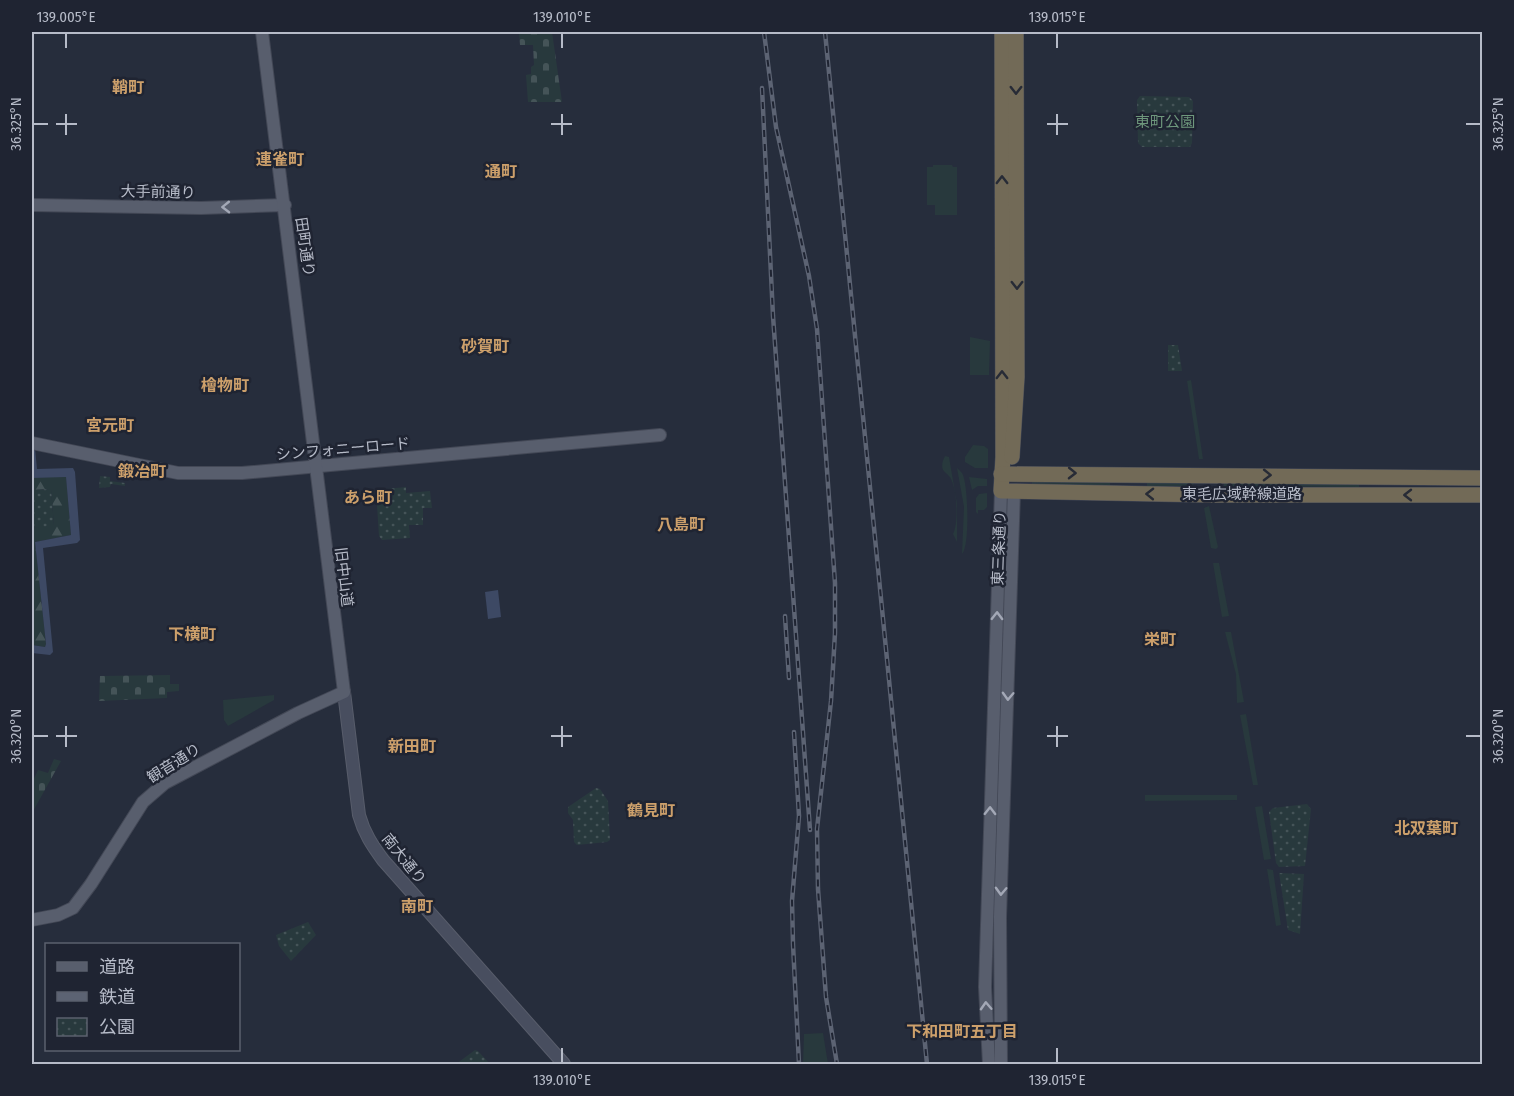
<svg xmlns="http://www.w3.org/2000/svg" width="1514" height="1096" font-family="'Fira Sans Condensed','Noto Sans JP',sans-serif">
  <style>
    .green { fill: #28393d }
    .forest { fill: url(#forest-firs) }
    .cemetery { fill: url(#cemetery-stones) }
    .park { fill: url(#park-dots) }
    .water { fill: #3d4964 }
    .lines { fill: none; stroke-linecap: round; stroke-linejoin: round }
    .secondary-casing { stroke: #585d6b; stroke-width: 14 }
    .primary-casing { stroke: #434856; stroke-width: 14 }
    .highway-casing { stroke: #454a58; stroke-width: 16 }
    .secondary { stroke: #484e5f; stroke-width: 12 }
    .primary { stroke: #585e6d; stroke-width: 12 }
    .highway { stroke: #726a57; stroke-width: 15 }
    .rail-casing { stroke: #5c6373; stroke-width: 4.5 }
    .rail { stroke: #1f2432; stroke-width: 2; stroke-dasharray: 7; stroke-linecap: butt }
    .oneway { stroke: #272b36 }
    .oneway2 { stroke: #a3a8b6 }
    .ticks { fill: none; stroke: #b6bbc8; stroke-width: 2 }
    .labels { text-anchor: middle; stroke-width: 5; stroke-linejoin: round; paint-order: stroke }
    .park-label { font-size: 15px; fill: #6e977c; stroke: #1f2432 }
    .street-label { font-size: 15px; fill: #b6bbc8; stroke: #1f2432 }
    .neighbourhood-label { font-size: 16px; font-weight: bold; fill: #cda06b; stroke: #1f2432 }
    .neatline { fill: none; stroke: #b6bbc8; stroke-width: 2 }
    .ticks-label { font-size: 15px; text-anchor: middle; fill: #b6bbc8 }
  </style>
  <defs>
    <pattern id="forest-firs" width="22" height="20" patternUnits="userSpaceOnUse" patternTransform="scale(1.5)"><rect width="22" height="20" fill="#28393d"/><path d="M5 1l3.5 6h-7zM16 11l3.5 6h-7z" fill="#455458"/></pattern>
    <pattern id="cemetery-stones" width="16" height="16" patternUnits="userSpaceOnUse" patternTransform="scale(1.5)"><rect width="16" height="16" fill="#28393d"/><path d="M2 7V4a2 2 0 0 1 4 0v3zM10 15v-3a2 2 0 0 1 4 0v3z" fill="#455458"/></pattern>
    <pattern id="park-dots" width="8" height="8" patternUnits="userSpaceOnUse" patternTransform="scale(1.5)"><rect width="8" height="8" fill="#28393d"/><path d="M2 2h.1M6 6h.1" fill="none" stroke="#455458" stroke-width="1.8" stroke-linecap="round"/></pattern>
  </defs>
  <rect width="100%" height="100%" fill="#262d3c"/>
  <g class="green">
    <path d="M933,165H952L953,167H957V215H935V205H927V167H933Z"/>
    <path d="M970,337L990,341L989,375H970Z"/>
    <path d="M1191,380L1203,459H1199L1187,381Z"/>
    <path d="M973,445L984,446L988,449V468H975L965,462V457Z"/>
    <path d="M945,456L949,457L957,504V542L953,534C959,523 957,488 950,477C949,476 943,470 943,470C941,465 943,460 945,456Z"/>
    <path d="M957,468C959,470 962,472 963,475C968,487 970,546 962,554L964,507Z"/>
    <path d="M969,477L987,479V486H978L972,490Z"/>
    <path d="M1032,480L1110,481V485H1032Z"/>
    <path d="M1147,481L1192,483L1194,484L1191,486H1147Z"/>
    <path d="M1224,481L1359,483V487L1224,486Z"/>
    <path d="M987,493V507L984,510H978V514L976,512V498L979,494Z"/>
    <path d="M1209,506L1218,547L1216,549L1211,548L1204,508Z"/>
    <path d="M1213,563H1219L1229,616L1222,617Z"/>
    <path d="M1225,632H1231L1244,702L1237,703L1236,674Z"/>
    <path d="M274,695V700L228,726L224,720L223,700Z"/>
    <path d="M1246,714L1258,785H1253L1240,715Z"/>
    <path d="M1145,795H1237V800L1145,801Z"/>
    <path d="M1262,806L1271,859L1264,860L1255,807Z"/>
    <path d="M1267,869L1273,870L1281,925L1276,926Z"/>
    <path d="M823,1033L828,1064H803L804,1034Z"/>
  </g>
  <path class="forest" d="M66,476L71,535L35,542L46,644L45,647L32,645V528L54,525L51,489L32,490V478Z"/>
  <g class="cemetery">
    <path d="M519,32H552L562,102H528L526,75L531,74V67L534,65L533,45H520Z"/>
    <path d="M170,675V684H179V691L167,692V698L99,701L100,676Z"/>
    <path d="M54,759L61,761L32,813V783L38,770L48,773Z"/>
  </g>
  <g class="park">
    <path d="M1140,96L1189,97L1193,101L1192,143L1190,147H1142L1138,143L1137,100Z"/>
    <path d="M1168,345H1178L1182,371H1168Z"/>
    <path d="M100,476L110,477V481L125,483V486L111,484L110,487L99,488Z"/>
    <path d="M406,487V493L430,491L432,508H423V525H409L410,538L382,540L379,536L376,490Z"/>
    <path d="M51,489L54,526L32,528V490Z"/>
    <path d="M596,788L600,789L608,801L610,840L607,842L577,845L574,842L573,820L568,813V807Z"/>
    <path d="M1307,804L1311,809L1305,866L1279,867L1276,863L1269,812L1273,808Z"/>
    <path d="M1279,873L1304,874L1300,934L1288,930Z"/>
    <path d="M308,922L316,935L291,961L279,946L276,935Z"/>
    <path d="M475,1050L478,1051L490,1064H456Z"/>
  </g>
  <g class="water">
    <path d="M32,417L37,469L73,468L75,472L80,540L77,543L43,548L53,652L50,655L32,653V645L45,647L46,644L35,542L71,535L66,477L32,478Z"/>
    <path d="M498,590L501,617L488,619L485,592Z"/>
  </g>
  <g class="lines">
    <defs>
      <path id="secondary" d="M344,692L359,815C364,833 372,845 383,860L564,1064"/>
      <g id="primary">
        <path d="M32,205L201,208L285,205"/>
        <path d="M32,443L178,473H242L660,435"/>
        <path d="M32,920L58,915L73,908L91,884L143,802L165,783L298,713L344,692L262,32"/>
        <path d="M989,1064L985,987L1001,491"/>
        <path d="M1001,1064L1000,917L1014,491"/>
      </g>
      <g id="highway">
        <path d="M1002,32L1003,457L1001,491L1210,495H1482"/>
        <path d="M1012,457L1017,377L1016,32"/>
        <path d="M1001,474L1482,478"/>
      </g>
    </defs>
    <use href="#secondary" class="secondary-casing"/>
    <use href="#primary" class="primary-casing"/>
    <use href="#highway" class="highway-casing"/>
    <use href="#secondary" class="secondary"/>
    <use href="#primary" class="primary"/>
    <use href="#highway" class="highway"/>
    <defs>
      <g id="rail">
        <path d="M764,32L776,127L809,276L817,329L835,583V633L831,701L817,829L818,889L826,997L837,1064"/>
        <path d="M825,32L927,1064"/>
        <path d="M762,88L773,316L810,830"/>
        <path d="M785,616L789,678"/>
        <path d="M794,732L799,816L792,901L793,944L799,1064"/>
      </g>
    </defs>
    <use href="#rail" class="rail-casing"/>
    <use href="#rail" class="rail"/>
  </g>
  <defs><path id="oneway-chevron" d="M-2-3.5L2.5 0L-2 3.5" fill="none" stroke-width="1.6" stroke-linecap="round" stroke-linejoin="round" transform="scale(1.5)"/></defs>
  <g class="oneway">
    <use href="#oneway-chevron" transform="translate(1016 90) rotate(90)"/>
    <use href="#oneway-chevron" transform="translate(1002 180) rotate(-90)"/>
    <use href="#oneway-chevron" transform="translate(1017 285) rotate(90)"/>
    <use href="#oneway-chevron" transform="translate(1002 375) rotate(-90)"/>
    <use href="#oneway-chevron" transform="translate(1072 473) rotate(1)"/>
    <use href="#oneway-chevron" transform="translate(1267 475) rotate(1)"/>
    <use href="#oneway-chevron" transform="translate(1150 494) rotate(-179)"/>
    <use href="#oneway-chevron" transform="translate(1408 495) rotate(-180)"/>
  </g>
  <g class="oneway2">
    <use href="#oneway-chevron" transform="translate(226 207) rotate(179)"/>
    <use href="#oneway-chevron" transform="translate(997 616) rotate(-89)"/>
    <use href="#oneway-chevron" transform="translate(1008 696) rotate(92)"/>
    <use href="#oneway-chevron" transform="translate(990 811) rotate(-89)"/>
    <use href="#oneway-chevron" transform="translate(1001 891) rotate(92)"/>
    <use href="#oneway-chevron" transform="translate(986 1006) rotate(-93)"/>
  </g>
  <path class="ticks" d="M66,33V48M562,33V48M1057,33V48M66,114V135M562,114V135M1057,114V135M33,124H48M56,124H77M551,124H572M1047,124H1068M1466,124H1481M66,726V747M562,726V747M1057,726V747M33,736H48M56,736H77M551,736H572M1047,736H1068M1466,736H1481M562,1048V1063M1057,1048V1063"/>
  <g class="labels">
    <g class="park-label">
      <text x="1165" y="127">東町公園</text>
    </g>
    <g class="street-label">
      <text transform="translate(158 192) rotate(1)" y="5">大手前通り</text>
      <text transform="translate(305 247) rotate(82)" y="5">田町通り</text>
      <text transform="translate(343 449) rotate(-5)" y="5">シンフォニーロード</text>
      <text x="1242" y="499">東毛広域幹線道路</text>
      <text transform="translate(999 548) rotate(-88)" y="5">東三条通り</text>
      <text transform="translate(344 577) rotate(83)" y="5">旧中山道</text>
      <text transform="translate(174 763) rotate(-32)" y="5">観音通り</text>
      <text transform="translate(404 859) rotate(51)" y="5">南大通り</text>
    </g>
    <g class="neighbourhood-label">
      <text x="128" y="93">鞘町</text>
      <text x="280" y="165">連雀町</text>
      <text x="501" y="177">通町</text>
      <text x="485" y="352">砂賀町</text>
      <text x="225" y="391">檜物町</text>
      <text x="110" y="431">宮元町</text>
      <text x="142" y="477">鍛冶町</text>
      <text x="368" y="503">あら町</text>
      <text x="681" y="530">八島町</text>
      <text x="192" y="640">下横町</text>
      <text x="1160" y="645">栄町</text>
      <text x="412" y="752">新田町</text>
      <text x="651" y="816">鶴見町</text>
      <text x="1426" y="834">北双葉町</text>
      <text x="417" y="912">南町</text>
      <text x="962" y="1037">下和田町五丁目</text>
    </g>
  </g>
  <rect width="1514" height="1096" fill="none" stroke="#1f2432" stroke-width="66"/>
  <rect x="45" y="943" width="195" height="108" fill="#1f2432" stroke="#5b606e" stroke-width="1.5"/>
  <rect x="57" y="962" width="30" height="9" fill="#585e6d" stroke="#5b606e" stroke-width="1.5"/>
  <text x="99" y="973" font-size="18" fill="#b6bbc8">道路</text>
  <rect x="57" y="992" width="30" height="9" fill="#5c6373" stroke="#5b606e" stroke-width="1.5"/>
  <text x="99" y="1003" font-size="18" fill="#b6bbc8">鉄道</text>
  <rect x="57" y="1018" width="30" height="18" fill="url(#park-dots)" stroke="#5b606e" stroke-width="1.5"/>
  <text x="99" y="1033" font-size="18" fill="#b6bbc8">公園</text>
  <rect x="33" y="33" width="1448" height="1030" class="neatline"/>
  <g class="ticks-label">
    <text x="66" y="22">139.005°E</text>
    <text x="562" y="22">139.010°E</text>
    <text x="1057" y="22">139.015°E</text>
    <text transform="translate(16 124) rotate(-90)" y="5">36.325°N</text>
    <text transform="translate(1498 124) rotate(-90)" y="5">36.325°N</text>
    <text transform="translate(16 736) rotate(-90)" y="5">36.320°N</text>
    <text transform="translate(1498 736) rotate(-90)" y="5">36.320°N</text>
    <text x="562" y="1085">139.010°E</text>
    <text x="1057" y="1085">139.015°E</text>
  </g>
</svg>
